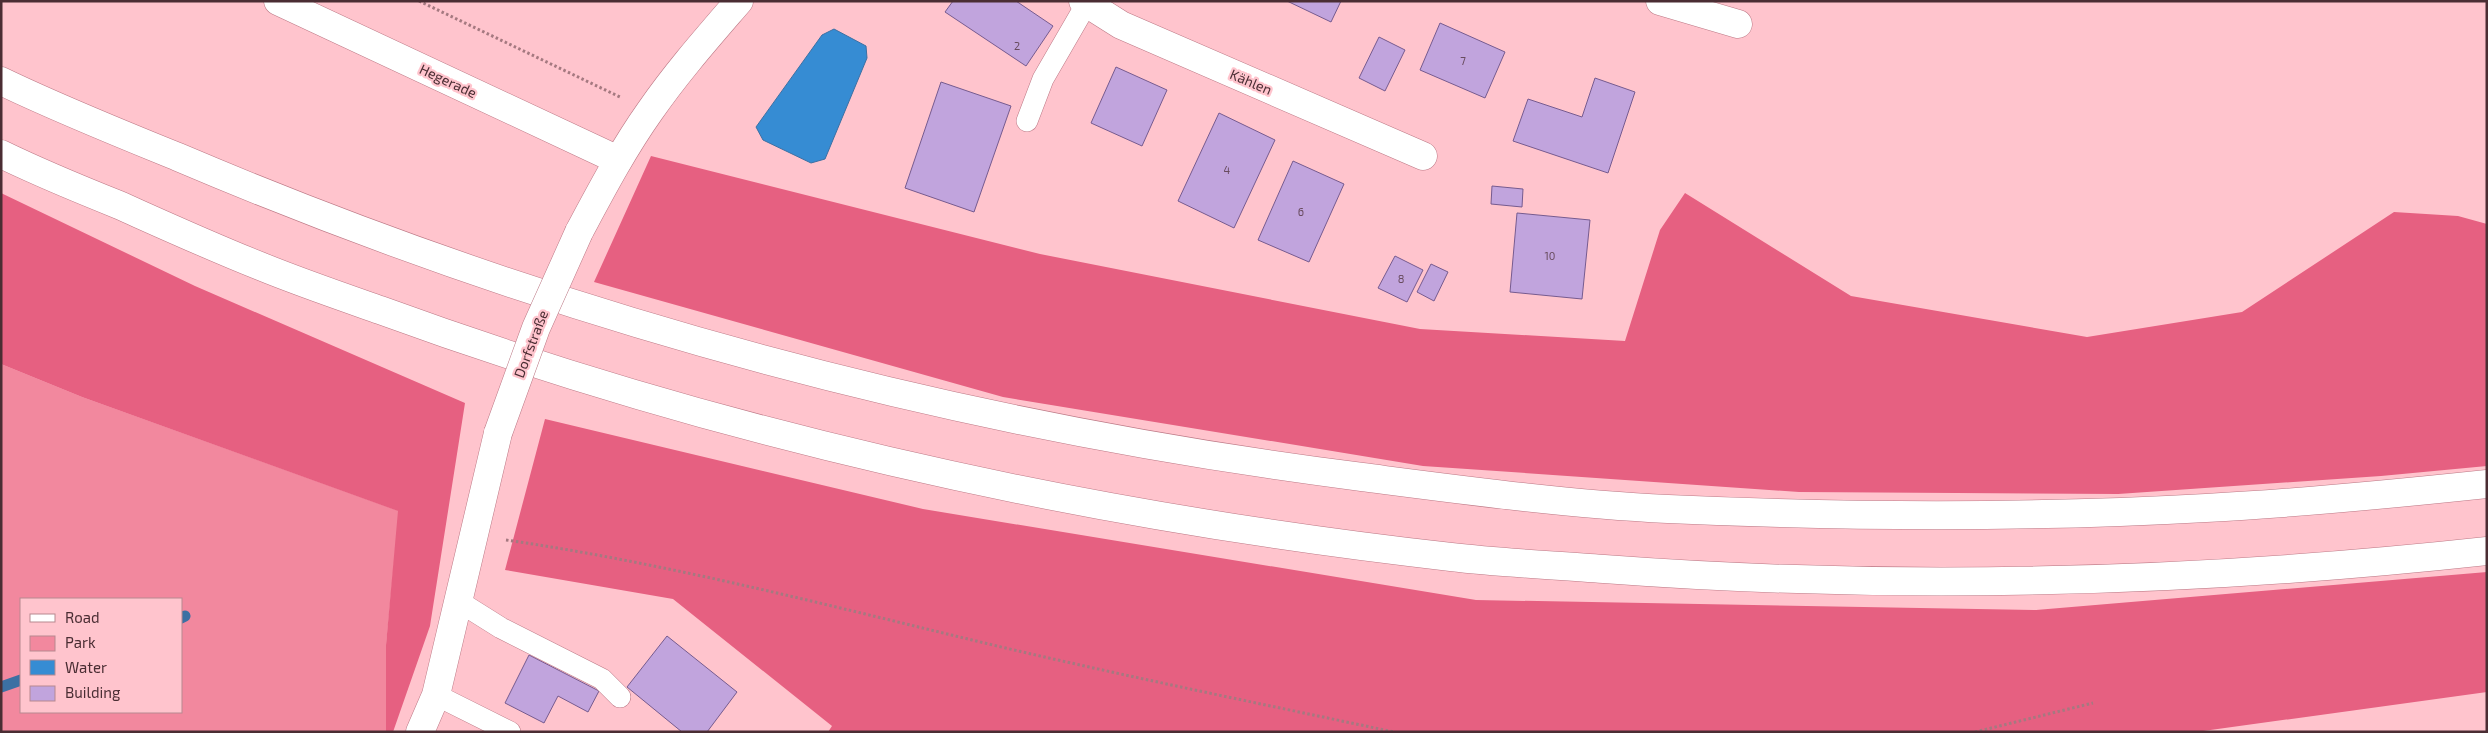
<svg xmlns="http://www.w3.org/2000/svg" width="2488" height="733" font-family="'Exo 2',sans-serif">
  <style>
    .green { fill: #f2889e; fill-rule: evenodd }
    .forest { fill: #e66081 }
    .water { fill: #368cd3; stroke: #3c70a3 }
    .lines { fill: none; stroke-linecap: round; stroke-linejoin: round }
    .stream { stroke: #3c70a3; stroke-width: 11 }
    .building { fill: #c1a4dd; stroke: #765b8f }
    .lane-casing { stroke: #bc7885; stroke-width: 22 }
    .street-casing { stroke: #bc7885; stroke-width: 29 }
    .highway-casing { stroke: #bc7885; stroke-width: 29 }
    .path { stroke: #a57980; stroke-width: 3; stroke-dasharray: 2.5 2.5; stroke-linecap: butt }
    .lane { stroke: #fff; stroke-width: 21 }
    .street { stroke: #fff; stroke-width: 28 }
    .highway { stroke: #fff; stroke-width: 28 }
    .street-bridge-casing { stroke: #bc7885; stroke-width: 29; stroke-linecap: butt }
    .street-bridge { stroke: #fff; stroke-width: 28 }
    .labels { text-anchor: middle; stroke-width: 4.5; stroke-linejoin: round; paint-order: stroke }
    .number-label { font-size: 11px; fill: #684b5e }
    .street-label { font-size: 14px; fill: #4a2d33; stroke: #ffc4cd }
  </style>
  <rect width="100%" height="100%" fill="#ffc4cd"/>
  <path class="green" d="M1,364L82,397L399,511L386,645V732H1ZM21,599H181V712H21Z"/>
  <g class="forest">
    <path d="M651,156L1040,254L1420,329L1625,341L1660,230L1685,193L1851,296L2087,337L2242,312L2394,212L2458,216L2487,224V466L2381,476L2118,494L1799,492L1423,466L1003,397L594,282Z"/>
    <path d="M1,193L195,286L465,403L430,626L393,732H386V645L398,511L82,397L1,364Z"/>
    <path d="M545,419L923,509L1476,600L2036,610L2487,572V692L2196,732H828L832,726L673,599L505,570Z"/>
  </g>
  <path class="water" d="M834,29L866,46L867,58L825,159L811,163L763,140L756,127L822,35Z"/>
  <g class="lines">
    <g class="stream">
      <path d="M181,618L185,616"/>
      <path d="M1,687L21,680"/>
    </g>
  </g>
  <g class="building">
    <path d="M953,1H1016L1053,26L1026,66L945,12Z"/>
    <path d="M1287,1H1341L1331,22Z"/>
    <path d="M1440,23L1505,52L1485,98L1420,70Z"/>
    <path d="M1379,37L1405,50L1385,91L1359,78Z"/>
    <path d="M1116,67L1167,90L1142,146L1091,123Z"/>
    <path d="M1595,78L1635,92L1608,173L1513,141L1528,99L1582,117Z"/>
    <path d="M941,82L1011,106L974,212L905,188Z"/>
    <path d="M1219,113L1275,140L1234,228L1178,201Z"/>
    <path d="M1293,161L1344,184L1309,262L1258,240Z"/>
    <path d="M1492,186L1523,189L1522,207L1491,204Z"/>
    <path d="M1517,213L1590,220L1582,299L1510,292Z"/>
    <path d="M1395,256L1423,270L1407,302L1378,288Z"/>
    <path d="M1431,264L1448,272L1434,301L1417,292Z"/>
    <path d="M667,636L737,692L707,732H682L627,687Z"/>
    <path d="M529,655L599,691L588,712L558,696L544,723L505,703Z"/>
  </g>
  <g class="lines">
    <defs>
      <g id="lane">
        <path d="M1027,121L1043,79L1087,3"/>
        <path d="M458,601L501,628L602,679L620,697"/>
        <path d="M436,695L510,732"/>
      </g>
      <g id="street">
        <path d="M278,1L618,160"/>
        <path d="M1083,1L1121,25L1423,156"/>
        <path d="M1660,1L1738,24"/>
        <path d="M579,232C601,191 623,149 650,111C677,72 708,37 739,1"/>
        <path d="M420,732L436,695L498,433"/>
      </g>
      <g id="highway">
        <path d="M1,81C59,109 119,133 178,157C559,319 951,425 1362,477C1463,490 1566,504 1668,509C1846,517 2027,518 2206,508C2300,503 2393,494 2487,484"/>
        <path d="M1,154C40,173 79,189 119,205C166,226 212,247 260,266C299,282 340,296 380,310C725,436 1086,516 1451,557C1502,563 1553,565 1604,569C1898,591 2194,583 2487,551"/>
      </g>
    </defs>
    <use href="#lane" class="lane-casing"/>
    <use href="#street" class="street-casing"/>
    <use href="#highway" class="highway-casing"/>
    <g class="path">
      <path d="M419,1L620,97"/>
      <path d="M506,540C672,564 834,607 997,646C1129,677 1262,704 1394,732"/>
      <path d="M1975,732L2093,703"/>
    </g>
    <use href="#lane" class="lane"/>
    <use href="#street" class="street"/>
    <use href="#highway" class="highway"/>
    <defs>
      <path id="street-bridge" d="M498,433L536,328L579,232"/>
    </defs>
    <use href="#street-bridge" class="street-bridge-casing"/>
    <use href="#street-bridge" class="street-bridge"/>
  </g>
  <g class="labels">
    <g class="number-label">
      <text x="1017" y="50">2</text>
      <text x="1463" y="65">7</text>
      <text x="1227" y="174">4</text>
      <text x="1301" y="216">6</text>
      <text x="1550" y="260">10</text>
      <text x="1401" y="283">8</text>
    </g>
    <g class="street-label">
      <text transform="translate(448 81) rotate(25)" y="5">Hegerade</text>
      <text transform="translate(1251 82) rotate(23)" y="5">Kählen</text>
      <text transform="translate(531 344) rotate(-69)" y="5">Dorfstraße</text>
    </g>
  </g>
  <rect width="2488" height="733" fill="none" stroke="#4a2d33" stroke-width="5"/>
  <rect x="20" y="598" width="162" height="115" fill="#ffc4cd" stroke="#b7888f"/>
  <rect x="30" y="614" width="25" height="8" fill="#ffffff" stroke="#b7888f"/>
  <text x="65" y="623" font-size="15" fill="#4a2d33">Road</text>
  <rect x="30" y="636" width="25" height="15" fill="#f2889e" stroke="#b7888f"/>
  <text x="65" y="648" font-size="15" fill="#4a2d33">Park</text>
  <rect x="30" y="660" width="25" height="15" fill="#368cd3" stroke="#b7888f"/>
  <text x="65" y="673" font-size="15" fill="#4a2d33">Water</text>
  <rect x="30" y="686" width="25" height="15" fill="#c1a4dd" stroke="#b7888f"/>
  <text x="65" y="698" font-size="15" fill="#4a2d33">Building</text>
</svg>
